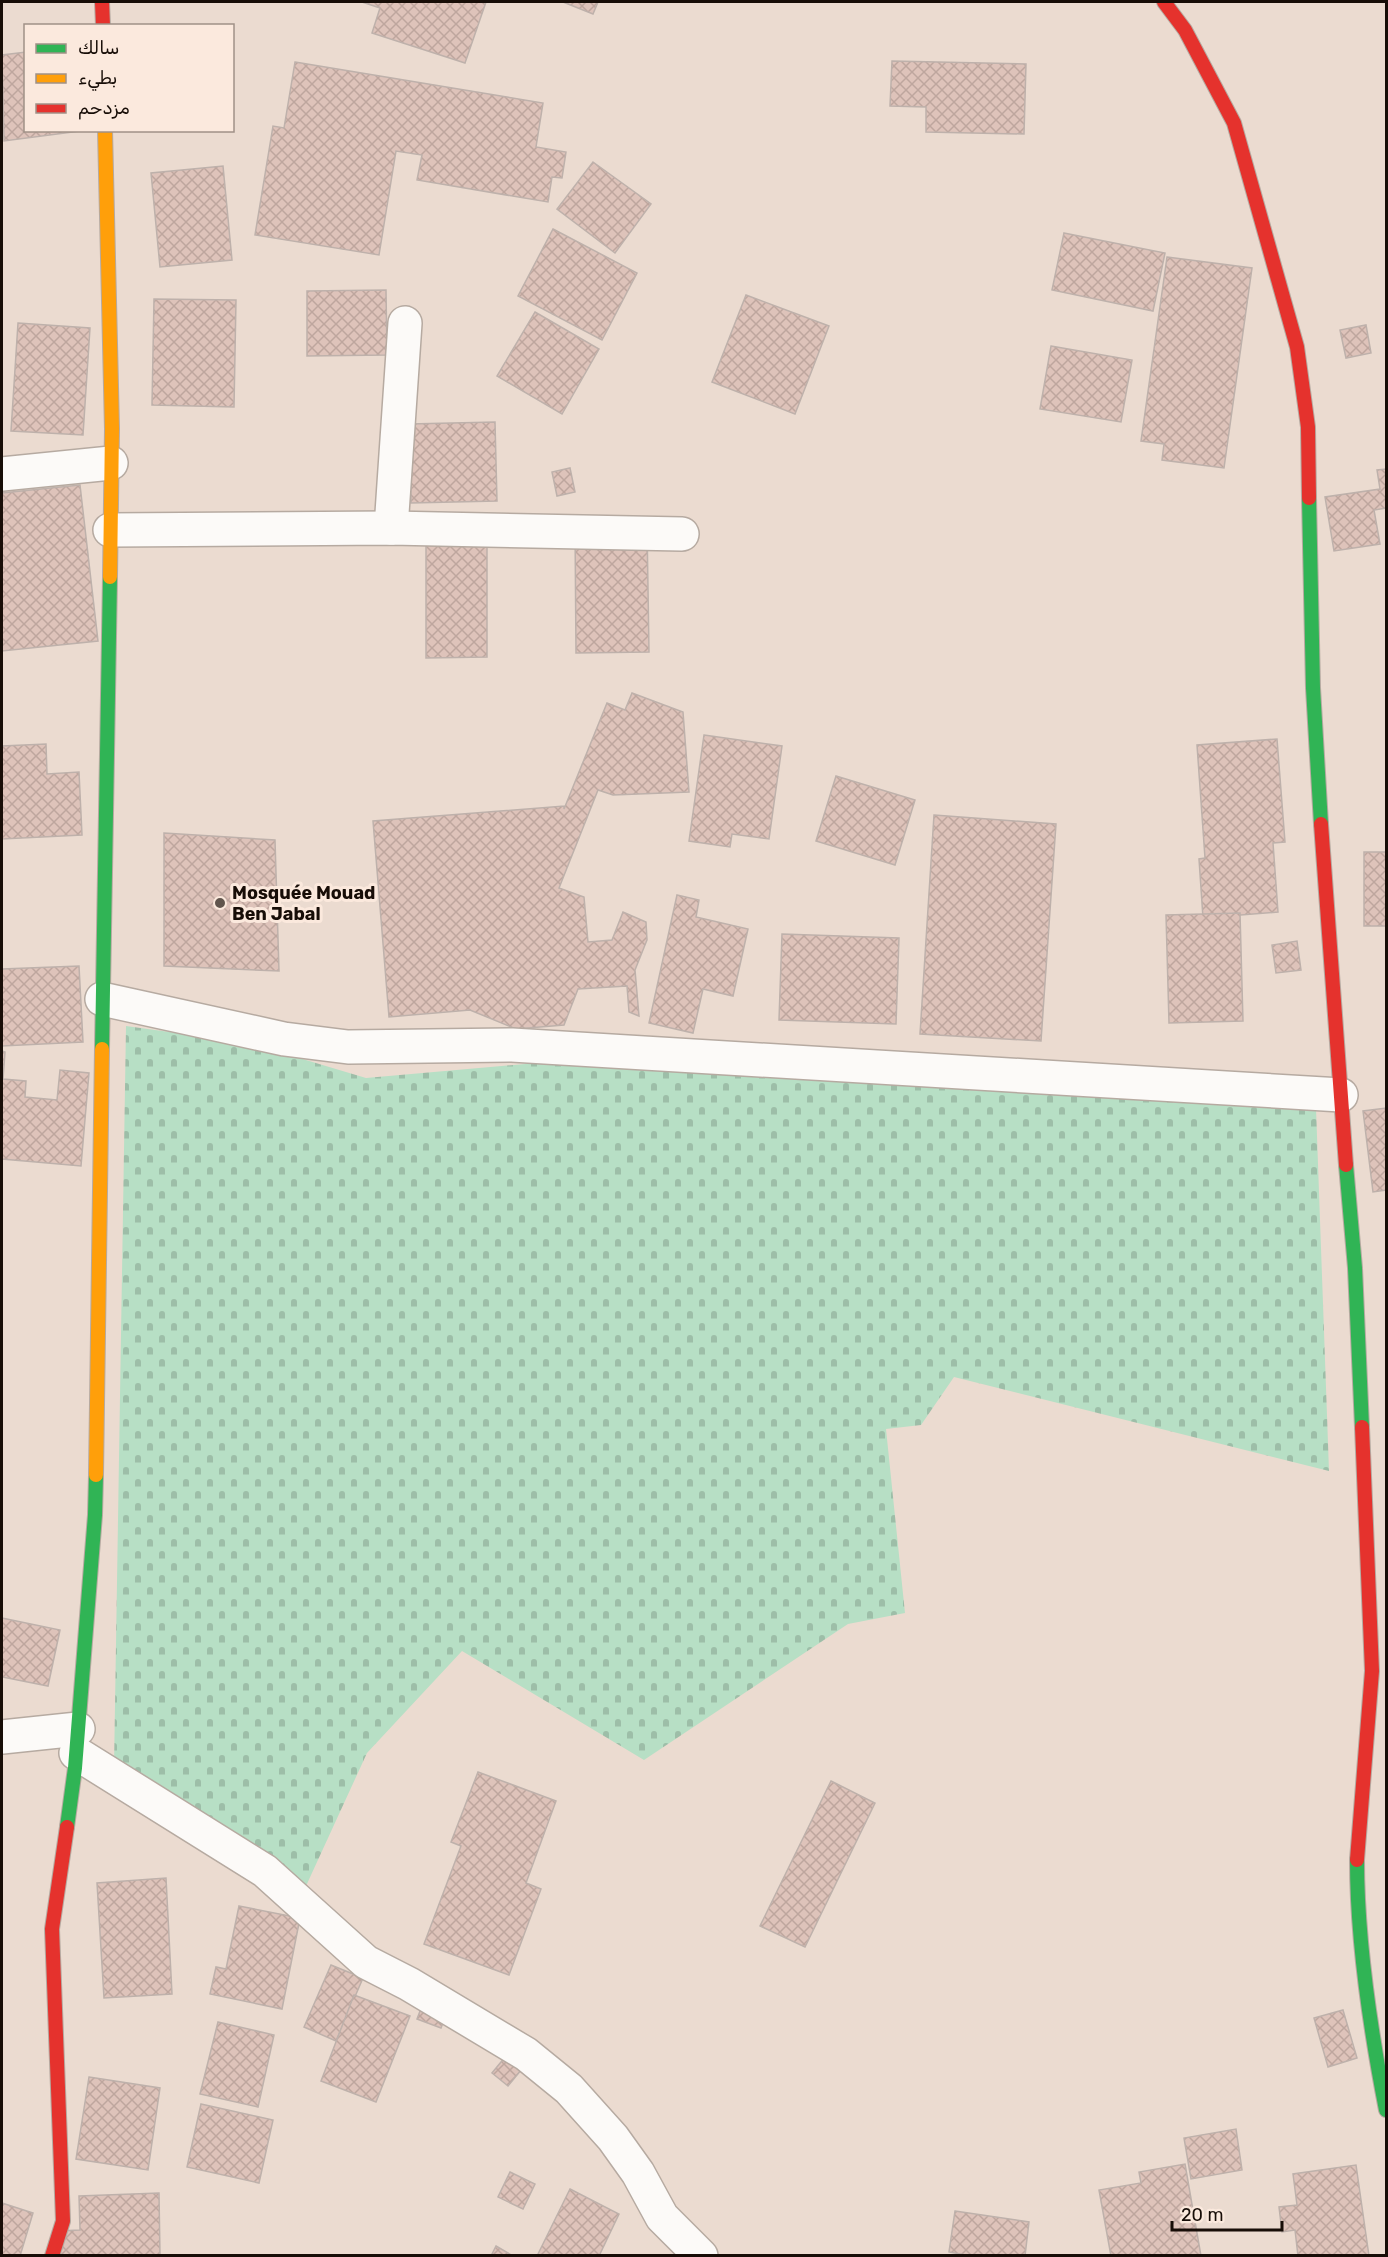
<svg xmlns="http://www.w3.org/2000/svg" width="1388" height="2257" font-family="Rubik,Vazirmatn,sans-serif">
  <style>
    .cemetery { fill: url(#cemetery-stones) }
    .building { fill: url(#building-cross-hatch); stroke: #beb1ab; stroke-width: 1.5 }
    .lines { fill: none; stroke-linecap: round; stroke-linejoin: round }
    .street-casing { stroke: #b6aaa1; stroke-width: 36 }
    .fast-casing { stroke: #b6aaa1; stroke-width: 16 }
    .slow-casing { stroke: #b6aaa1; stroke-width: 16 }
    .jam-casing { stroke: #b6aaa1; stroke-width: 16 }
    .street { stroke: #fcfaf8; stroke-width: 33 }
    .fast { stroke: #30b455; stroke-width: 14 }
    .slow { stroke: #ff9f0a; stroke-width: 14 }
    .jam { stroke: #e5322d; stroke-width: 14 }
    .poi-dot { fill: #61554d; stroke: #fbe9dd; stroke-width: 2 }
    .labels { text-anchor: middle; stroke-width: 6; stroke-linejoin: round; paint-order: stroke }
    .poi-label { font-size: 18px; font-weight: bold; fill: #170d07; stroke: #fbe9dd; text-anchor: start }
  </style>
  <defs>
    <pattern id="cemetery-stones" width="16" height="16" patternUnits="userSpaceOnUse" patternTransform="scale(1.5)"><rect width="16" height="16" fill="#b7dfc5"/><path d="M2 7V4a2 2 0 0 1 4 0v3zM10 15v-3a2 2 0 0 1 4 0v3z" fill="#9dbea8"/></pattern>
    <pattern id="building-cross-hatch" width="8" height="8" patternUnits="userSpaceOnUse" patternTransform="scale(1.5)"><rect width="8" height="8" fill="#dec3ba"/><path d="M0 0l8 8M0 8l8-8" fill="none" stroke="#bea69e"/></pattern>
  </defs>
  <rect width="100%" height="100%" fill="#ebdbd0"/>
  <path class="cemetery" d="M126,1026L249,1043L366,1078L537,1063L1316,1108L1329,1471L954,1377L921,1425L886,1429L905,1613L848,1624L644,1760L462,1651L367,1753L306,1886L114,1767Z"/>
  <g class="building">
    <path d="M362,2H486L465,63L372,33L380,8Z"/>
    <path d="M563,2H598L593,14Z"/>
    <path d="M26,52V130H88L4,141L2,55Z"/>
    <path d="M892,61L1026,64L1024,134L926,132V107L890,106Z"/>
    <path d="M295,62L543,103L536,147L566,152L562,178L552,177L548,202L417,180L422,155L396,151L379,255L255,235L273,126L284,128Z"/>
    <path d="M593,162L651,204L615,253L557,209Z"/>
    <path d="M223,166L232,260L160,267L151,173Z"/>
    <path d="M553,229L637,273L602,340L518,296Z"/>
    <path d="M1064,233L1165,253L1153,311L1052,290Z"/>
    <path d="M1167,257L1252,268L1224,468L1162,460L1164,444L1141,441Z"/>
    <path d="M386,290L387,355L307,356V291Z"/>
    <path d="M746,295L829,326L795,414L712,382Z"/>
    <path d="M154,299L236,300L234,407L152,405Z"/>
    <path d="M535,312L599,349L562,414L497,376Z"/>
    <path d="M18,323L90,328L83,435L11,431Z"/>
    <path d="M1366,325L1371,353L1346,358L1340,330Z"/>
    <path d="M1051,346L1132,360L1121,422L1040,409Z"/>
    <path d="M495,422L497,501L411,503L409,424Z"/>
    <path d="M570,468L575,492L557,496L552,472Z"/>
    <path d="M1386,469V508L1374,510L1380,544L1334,551L1325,497L1380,489L1377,470Z"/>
    <path d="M80,485L98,641L2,651V493Z"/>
    <path d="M647,525L649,652L576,653L575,526Z"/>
    <path d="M426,535L487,536V657L426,658Z"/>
    <path d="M632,693L683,712L689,792L613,795L598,790L559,888L584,897L588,942L612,940L623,912L646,922L647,940L635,970L639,1016L629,1012L627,986L578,989L564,1025L516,1029L470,1010L389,1017L373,821L564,806V809L607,703L625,710Z"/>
    <path d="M704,735L782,746L769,839L732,834L730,847L689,841Z"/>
    <path d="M1277,739L1285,842L1273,843L1278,912L1203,918L1199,859L1205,858L1197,745Z"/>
    <path d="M46,744L47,774L79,772L82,835L2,839V746Z"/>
    <path d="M836,776L915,800L895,865L816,841Z"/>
    <path d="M934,815L1056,824L1041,1041L920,1034Z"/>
    <path d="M164,833L275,840L279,971L164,966Z"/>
    <rect x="1364" y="852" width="22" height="74"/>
    <path d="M677,895L699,900L696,917L748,929L733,996L703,989L693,1033L649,1023Z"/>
    <path d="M1240,913L1243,1021L1169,1023L1166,915Z"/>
    <path d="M782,934L899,938L896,1024L779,1020Z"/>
    <path d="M1297,941L1301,970L1276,973L1272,945Z"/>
    <path d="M79,966L83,1042L2,1046V969Z"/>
    <path d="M2,1051L5,1052L3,1079L26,1081L25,1097L57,1100L60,1070L89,1073L81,1166L2,1159Z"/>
    <path d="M1386,1108V1190L1373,1192L1363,1111Z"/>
    <path d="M2,1618L60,1630L48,1686L2,1677Z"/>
    <path d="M478,1772L556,1801L526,1883L541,1889L509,1975L424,1944L461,1846L451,1842Z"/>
    <path d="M831,1781L875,1803L805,1947L760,1926Z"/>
    <path d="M166,1878L172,1994L104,1998L97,1883Z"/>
    <path d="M239,1906L300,1918L282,2009L210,1994L216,1967L226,1969Z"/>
    <path d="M331,1965L363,1978L336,2041L304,2027Z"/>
    <path d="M354,1995L410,2016L376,2102L321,2081Z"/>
    <path d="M425,1998L449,2007L441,2028L417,2019Z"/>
    <path d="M1343,2010L1357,2058L1328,2067L1314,2018Z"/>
    <path d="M218,2022L274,2035L258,2107L200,2094Z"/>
    <path d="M510,2051L526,2064L508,2086L492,2073Z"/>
    <path d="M89,2077L160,2088L148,2170L76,2159Z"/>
    <path d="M201,2104L273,2120L259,2183L187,2167Z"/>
    <path d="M1236,2129L1242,2170L1191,2179L1184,2138Z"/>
    <path d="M1185,2164L1201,2256H1111L1099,2190L1141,2183L1139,2172Z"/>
    <path d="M1356,2165L1369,2256H1298L1295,2230L1282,2232L1279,2207L1297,2205L1293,2174Z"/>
    <path d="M510,2172L535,2184L523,2209L498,2197Z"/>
    <path d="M570,2189L619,2214L599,2256H540L538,2254Z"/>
    <path d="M159,2193L160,2256H60L59,2231L80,2230L79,2196Z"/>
    <path d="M2,2203L33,2213L20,2256H2Z"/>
    <path d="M955,2211L1029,2222L1025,2256H971L949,2252Z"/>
    <path d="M496,2246L513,2256H491Z"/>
  </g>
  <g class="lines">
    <defs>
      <g id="street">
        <path d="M2,474L111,463"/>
        <path d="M391,528L405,323"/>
        <path d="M110,530L391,528L682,534"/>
        <path d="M102,999L284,1039L348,1047L512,1045L1341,1095"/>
        <path d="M2,1737L78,1729"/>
        <path d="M76,1753L265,1871L366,1962L409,1984L526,2054L569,2089L613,2138L638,2173L662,2217L701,2256"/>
      </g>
      <g id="fast">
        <path d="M1309,498L1313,688L1321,824"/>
        <path d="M102,1049L110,577"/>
        <path d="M1346,1165L1355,1268L1362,1427"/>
        <path d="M67,1827L75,1768L95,1515L96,1475"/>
        <path d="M1357,1860C1357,1943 1370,2028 1386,2110"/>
      </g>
      <g id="slow">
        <path d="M105,130L112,429L110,577"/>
        <path d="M96,1475L102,1049"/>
      </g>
      <g id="jam">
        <path d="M102,2L103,26"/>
        <path d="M1164,2L1185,30L1234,123L1297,347L1308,427L1309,498"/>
        <path d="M1321,824L1346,1165"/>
        <path d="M1357,1860L1372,1671L1362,1427"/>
        <path d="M52,2256L63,2221L52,1929L67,1827"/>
      </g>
    </defs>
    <use href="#street" class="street-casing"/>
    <use href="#fast" class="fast-casing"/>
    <use href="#slow" class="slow-casing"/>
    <use href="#jam" class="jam-casing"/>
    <use href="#street" class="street"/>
    <use href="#fast" class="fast"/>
    <use href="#slow" class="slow"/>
    <use href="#jam" class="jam"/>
  </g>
  <circle class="poi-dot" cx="220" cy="903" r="6"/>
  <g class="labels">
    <g class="poi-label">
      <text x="232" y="899">Mosquée Mouad<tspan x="232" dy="21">Ben Jabal</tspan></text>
    </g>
  </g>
  <rect width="1388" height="2257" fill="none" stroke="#170d07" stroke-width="6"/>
  <rect x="24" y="24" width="210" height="108" fill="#fbe9dd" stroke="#a09187" stroke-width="1.5"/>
  <rect x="36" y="44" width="30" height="9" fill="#30b455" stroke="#a09187" stroke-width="1.5"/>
  <text x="78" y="54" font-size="18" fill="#170d07">سالك</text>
  <rect x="36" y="74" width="30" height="9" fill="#ff9f0a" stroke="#a09187" stroke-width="1.5"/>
  <text x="78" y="84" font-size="18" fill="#170d07">بطيء</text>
  <rect x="36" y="104" width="30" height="9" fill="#e5322d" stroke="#a09187" stroke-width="1.5"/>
  <text x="78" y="114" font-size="18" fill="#170d07">مزدحم</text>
  <path d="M1172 2221v9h110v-9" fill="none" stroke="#170d07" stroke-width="3"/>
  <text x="1181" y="2221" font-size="18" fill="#170d07" stroke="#fbe9dd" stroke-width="4.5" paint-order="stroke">20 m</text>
</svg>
